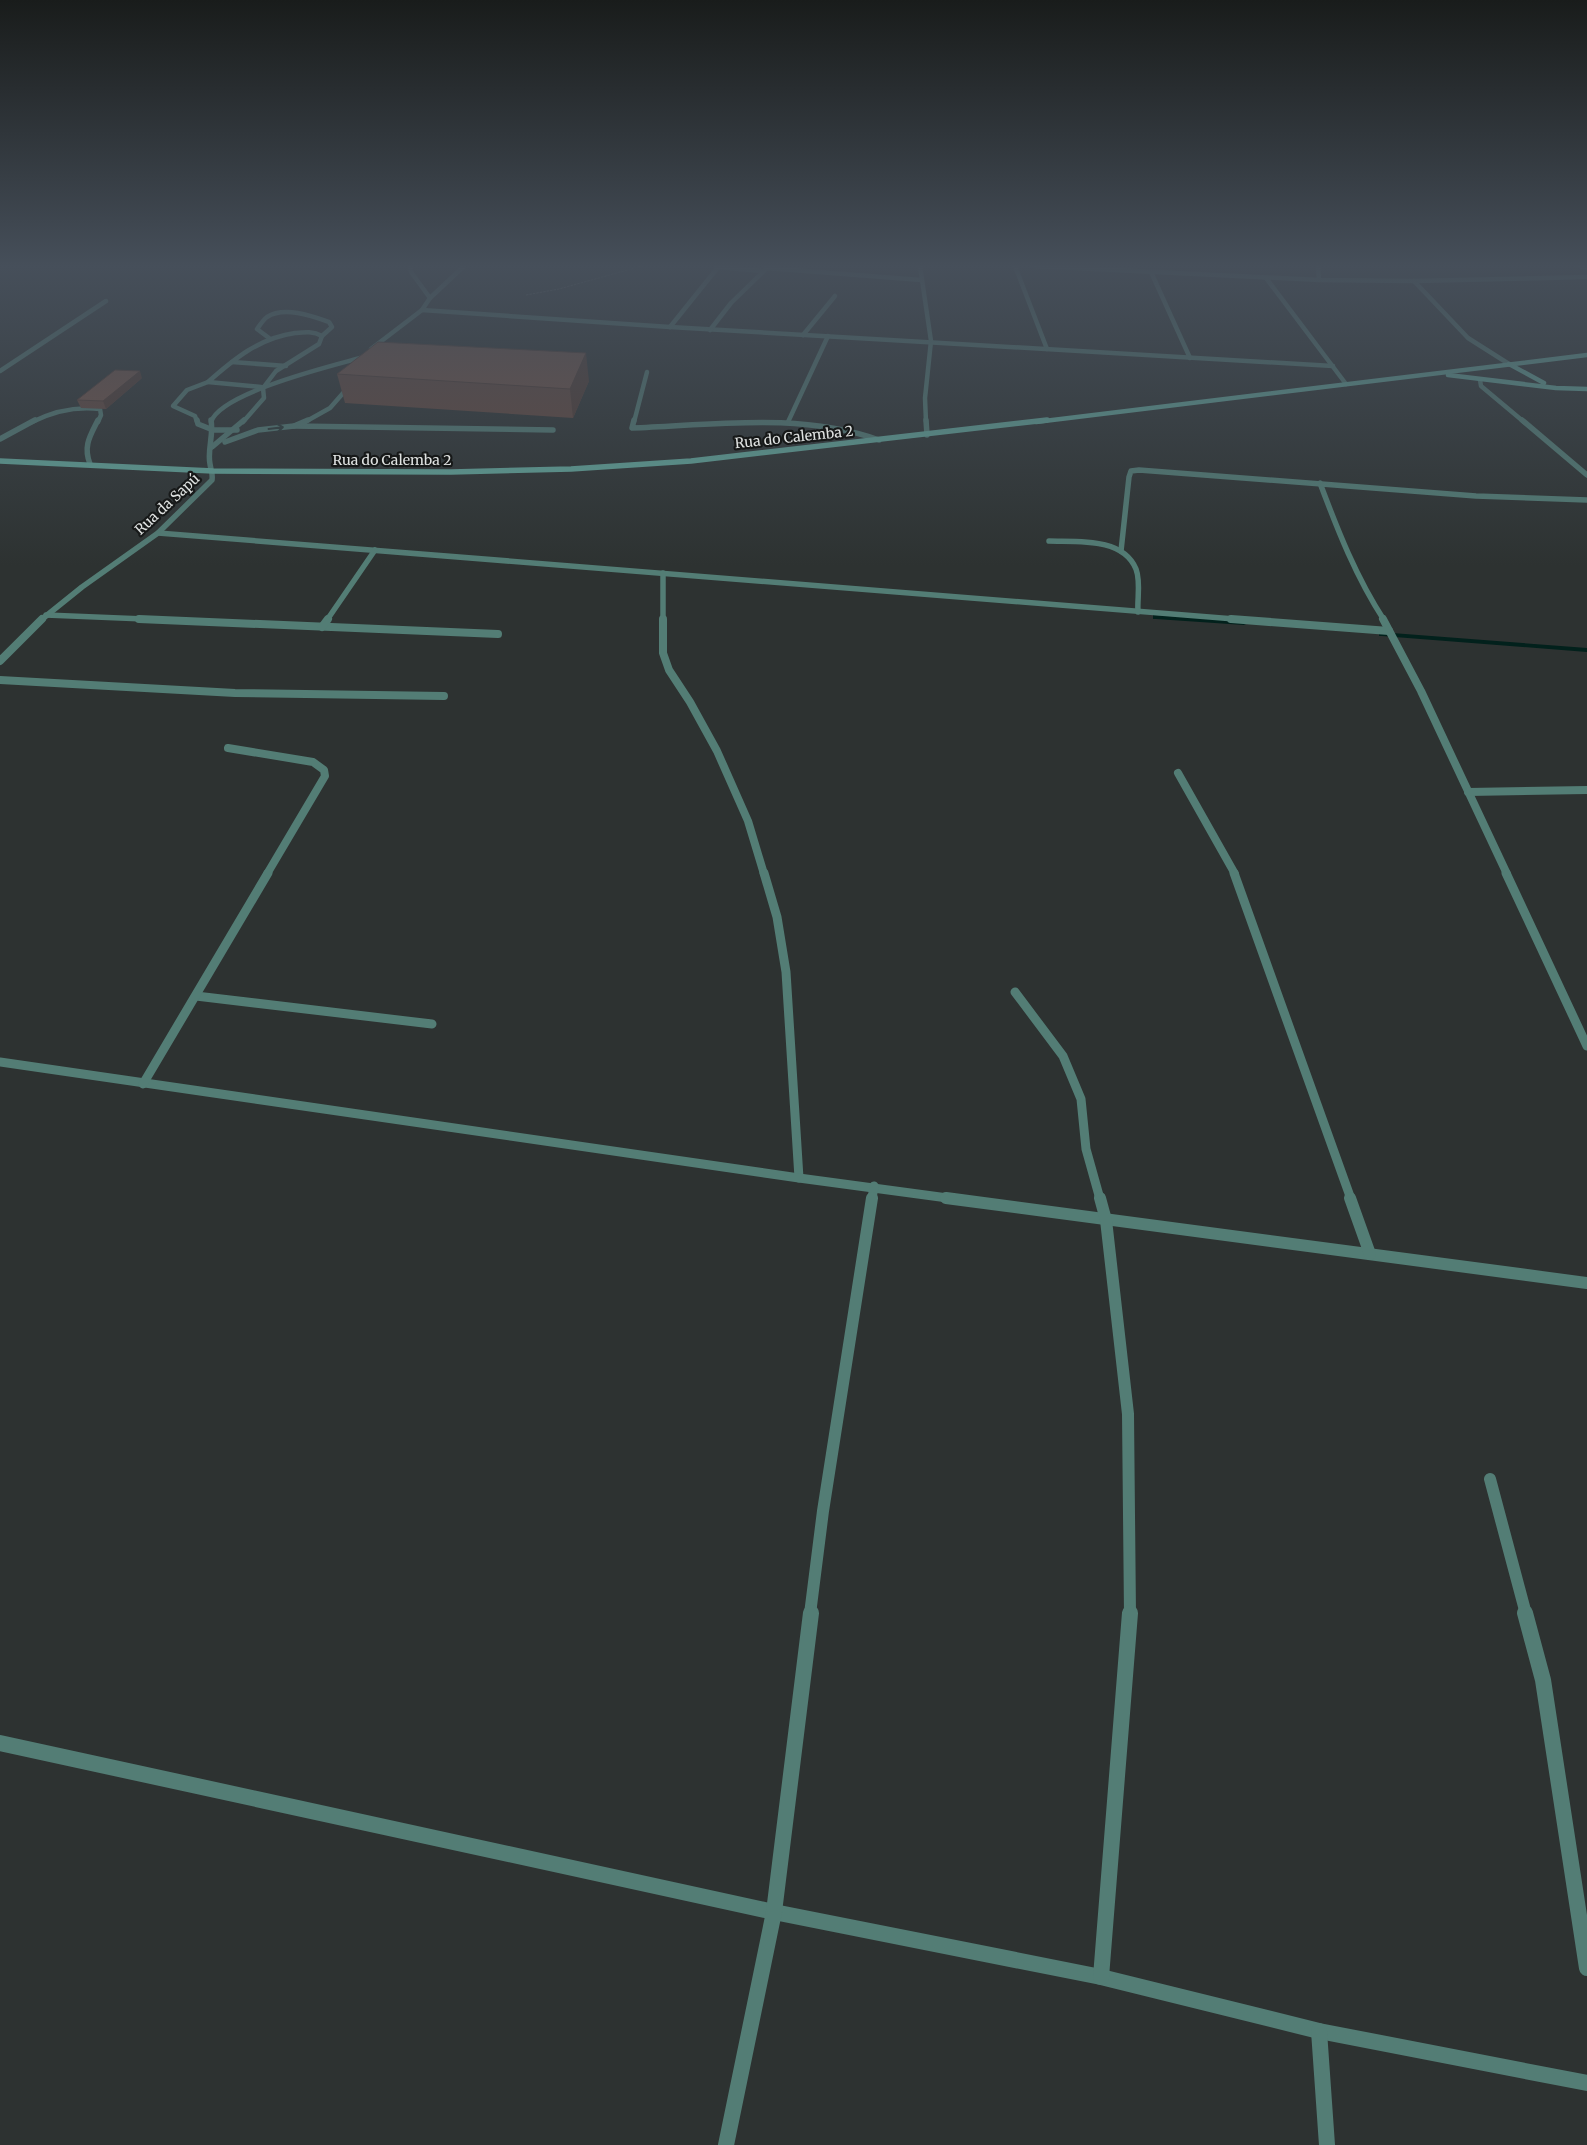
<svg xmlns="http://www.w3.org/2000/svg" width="1587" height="2145" font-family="Merriweather,serif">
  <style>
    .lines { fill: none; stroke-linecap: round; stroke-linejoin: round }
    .stream { fill: #02211c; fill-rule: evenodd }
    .path { stroke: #666b6a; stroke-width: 1; stroke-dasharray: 2.5 1; stroke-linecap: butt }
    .lane-far1 { stroke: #537d75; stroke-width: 4.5 }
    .lane { stroke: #537d75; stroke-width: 5.5 }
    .street-far5 { stroke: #537d75; stroke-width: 4.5 }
    .street-far4 { stroke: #537d75; stroke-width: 5.5 }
    .street-far3 { stroke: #537d75; stroke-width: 8 }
    .street-far2 { stroke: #537d75; stroke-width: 9 }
    .street-far1 { stroke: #537d75; stroke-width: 12 }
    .street { stroke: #537d75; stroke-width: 16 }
    .secondary-far1 { stroke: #63a89b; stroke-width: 4.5 }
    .secondary { stroke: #63a89b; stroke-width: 5.5 }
    .wall { fill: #63473d }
    .shaded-wall { fill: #503a32 }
    .building { fill: #735347; stroke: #503a32 }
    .oneway { stroke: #293735 }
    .labels { text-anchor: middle; stroke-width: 4.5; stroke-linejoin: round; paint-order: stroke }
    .far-street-label { font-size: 14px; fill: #e0e3e2; stroke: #171919 }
  </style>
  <rect width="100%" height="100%" fill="#2d3231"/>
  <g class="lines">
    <g class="stream">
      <path d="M1153,615L1244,621L1248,623L1244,625L1156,619H1153Z"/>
      <path d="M1379,632L1587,648V652L1382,636H1379Z"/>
    </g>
    <path class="path" d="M526,295L559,289L642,266"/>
    <path class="lane-far1" d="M32,422C54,411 75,406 100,409L101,415L98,422"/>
    <g class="lane">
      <path d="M294,426L553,430"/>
      <path d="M0,439L35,420"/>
      <path d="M90,464C83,446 90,436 98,420"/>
    </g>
    <g class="street-far5">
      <path d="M410,266L411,272L430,298"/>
      <path d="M920,266L931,341L925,398L926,422"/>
      <path d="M1015,266L1047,349"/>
      <path d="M1034,266L1319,280L1414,281L1587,277"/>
      <path d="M1318,266L1319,280"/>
      <path d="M1579,266L1587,268"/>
      <path d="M717,267L762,271"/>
      <path d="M767,268L921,280"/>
      <path d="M1151,272L1190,358"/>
      <path d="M1266,278L1346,384"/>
      <path d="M1414,281L1468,338L1509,364"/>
      <path d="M422,310L670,327L1333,366"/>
      <path d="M670,327L719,266"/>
      <path d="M710,330L731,303L769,266"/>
      <path d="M803,335L835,296"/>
      <path d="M269,338L257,329C260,325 263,320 267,317C284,306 312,316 329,322L332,327L322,336"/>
      <path d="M371,349L422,310L430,298L464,266"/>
      <path d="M232,362L286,366"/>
      <path d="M0,371L106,301"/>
      <path d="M1480,380L1481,386L1524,422"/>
      <path d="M197,422L195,416L173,406L187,390L208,382"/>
      <path d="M211,422C220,393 331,366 360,358"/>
      <path d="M243,422L264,398L263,388L276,371L319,344L322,336C313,331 305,332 295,333C259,338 234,359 208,382L261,387"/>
      <path d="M305,422L330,408L351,384"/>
      <path d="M634,422L647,372"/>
      <path d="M788,422L828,336"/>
    </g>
    <g class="street-far4">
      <path d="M197,420L198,424L213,430H237"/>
      <path d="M634,420L632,428C714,425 800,412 879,440"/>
      <path d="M926,420L927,435"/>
      <path d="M1522,420L1587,475"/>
      <path d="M225,442L258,430L294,426L308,420"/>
      <path d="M212,447L244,420"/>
      <path d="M1320,483C1338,531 1356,577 1384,620"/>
      <path d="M158,533L1247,620"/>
      <path d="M1049,541C1077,542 1123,537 1136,569C1141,582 1137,599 1138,612"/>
      <path d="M1121,551L1129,477L1131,471L1139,470L1476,496L1587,500"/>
      <path d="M663,573V620"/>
      <path d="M46,615L169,620"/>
      <path d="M41,620L82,587L158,533L212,480C213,473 211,471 210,464C207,450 214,435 211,420"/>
      <path d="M327,620L375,550"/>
    </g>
    <g class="street-far3">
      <path d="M139,619L498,634"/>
      <path d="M663,619V653L669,670L690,702L717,751L748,821L764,874"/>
      <path d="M1231,619L1389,631"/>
      <path d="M1383,619L1421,691L1507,874"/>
      <path d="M322,627L328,619"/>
      <path d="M0,661L42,619"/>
      <path d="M0,680L235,693L444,696"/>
      <path d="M228,748L313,762L324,770L325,776L267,874"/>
      <path d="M1178,773L1235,874"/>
      <path d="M1468,792L1587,790"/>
    </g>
    <g class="street-far2">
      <path d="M764,873L777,917L786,972L799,1178"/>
      <path d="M1234,873L1351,1199"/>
      <path d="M1506,873L1587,1046"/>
      <path d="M1015,992L1063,1056L1081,1099L1086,1149L1100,1199"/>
      <path d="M196,996L432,1024"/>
      <path d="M0,1062L799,1178L955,1199"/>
      <path d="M143,1084L268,873"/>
      <path d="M872,1199L874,1186"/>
    </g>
    <g class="street-far1">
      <path d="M946,1198L1587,1283"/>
      <path d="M1100,1198L1106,1220L1128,1414L1130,1614"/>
      <path d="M1350,1198L1370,1254"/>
      <path d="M1490,1479L1526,1614"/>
      <path d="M810,1614L823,1511L872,1198"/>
    </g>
    <g class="street">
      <path d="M1525,1613L1543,1680L1587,1968"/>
      <path d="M0,1743L774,1912L1101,1977L1319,2031L1587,2083"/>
      <path d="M1101,1977L1130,1613"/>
      <path d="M1319,2031L1327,2145"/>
      <path d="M726,2145L774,1912L811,1613"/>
    </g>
    <g class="secondary-far1">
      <path d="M1509,364L1544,383"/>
      <path d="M1448,375L1556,388L1587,389"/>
      <path d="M1036,422L1587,355"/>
    </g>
    <path class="secondary" d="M0,461L213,471L451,472L571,469L691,461L1047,420"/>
  </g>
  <g class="wall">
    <path d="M337,374L589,381L573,418L345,403Z"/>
    <path d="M142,378L106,409L81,408L77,400Z"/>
  </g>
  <g class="shaded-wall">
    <path d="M586,353L589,381L573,418L570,389Z"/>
    <path d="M140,371L142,378L106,409L103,401Z"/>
  </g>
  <g class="building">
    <path d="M378,342L586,353L570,389L337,374Z"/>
    <path d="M115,370L140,371L103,401L77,400Z"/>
  </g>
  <defs><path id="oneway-shaft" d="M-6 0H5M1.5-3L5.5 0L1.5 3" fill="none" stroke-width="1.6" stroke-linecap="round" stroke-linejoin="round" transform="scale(1.25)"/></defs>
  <use class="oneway" href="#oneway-shaft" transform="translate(276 428) rotate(-7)"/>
  <linearGradient id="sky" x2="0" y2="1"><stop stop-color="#191c1b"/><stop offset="0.47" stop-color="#464f5a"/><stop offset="1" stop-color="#464f5a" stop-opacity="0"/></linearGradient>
  <rect width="1587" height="566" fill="url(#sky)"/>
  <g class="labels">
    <g class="far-street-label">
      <text transform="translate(794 437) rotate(-6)" y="5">Rua do Calemba 2</text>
      <text x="392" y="465">Rua do Calemba 2</text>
      <text transform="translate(167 504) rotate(-43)" y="5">Rua da Sapú</text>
    </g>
  </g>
</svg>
